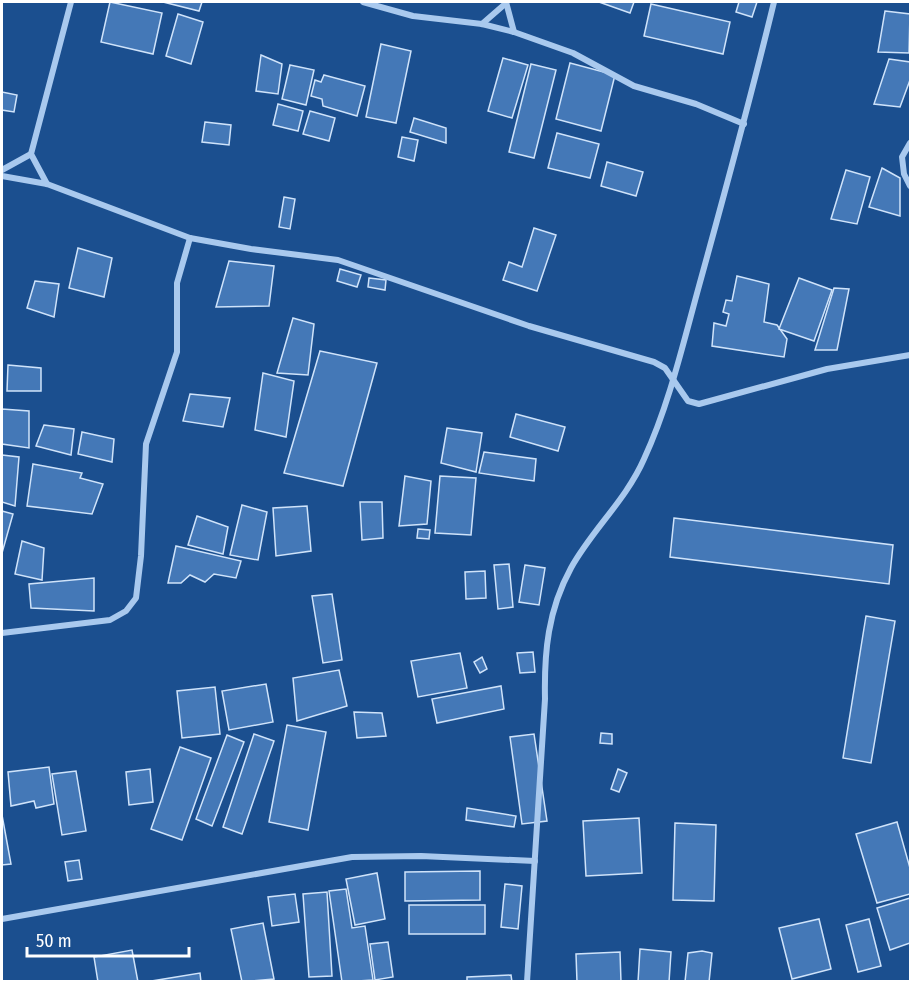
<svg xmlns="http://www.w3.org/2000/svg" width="912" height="983" font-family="'Fira Sans Condensed',sans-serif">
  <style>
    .building { fill: #4478b7; stroke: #cfe3fa; stroke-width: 1.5 }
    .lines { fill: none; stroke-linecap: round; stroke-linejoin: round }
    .minor { stroke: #a9c9ee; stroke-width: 6 }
  </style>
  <rect width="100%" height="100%" fill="#1b4f8f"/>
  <g class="building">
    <path d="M110,2L162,13L153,54L101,42Z"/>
    <path d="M163,2H202L199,11Z"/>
    <path d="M599,2H634L630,13Z"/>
    <path d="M739,2H757L752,17L736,12Z"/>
    <path d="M651,4L730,22L723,54L644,36Z"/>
    <path d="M885,11L910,14L909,53L878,52Z"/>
    <path d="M178,14L203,22L191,64L166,56Z"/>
    <path d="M381,44L411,51L396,123L366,117Z"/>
    <path d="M261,55L282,64L278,94L256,91Z"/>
    <path d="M503,58L528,65L512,118L488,111Z"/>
    <path d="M889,59L910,62V80L900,107L874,104Z"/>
    <path d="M570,63L615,75L601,131L556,119Z"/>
    <path d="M531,64L556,70L534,158L509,152Z"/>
    <path d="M290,65L314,70L306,105L282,99Z"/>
    <path d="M324,75L365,86L357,116L323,106L322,99L311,96L315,80L321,82Z"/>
    <path d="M2,92L17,95L14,112L2,110Z"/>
    <path d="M278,104L303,111L298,131L273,125Z"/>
    <path d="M310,111L335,118L329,141L303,134Z"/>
    <path d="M414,118L446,128V143L410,132Z"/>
    <path d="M205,122L231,125L229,145L202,142Z"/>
    <path d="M557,133L599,144L590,178L548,168Z"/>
    <path d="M402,137L418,140L414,161L398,157Z"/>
    <path d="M607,162L643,172L636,196L601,186Z"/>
    <path d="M882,168L900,178V216L869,207Z"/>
    <path d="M846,170L870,177L857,224L831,219Z"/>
    <path d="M284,197L295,199L290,229L279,227Z"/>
    <path d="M534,228L556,235L537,291L503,280L509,262L522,267Z"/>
    <path d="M78,248L112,258L104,297L69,288Z"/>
    <path d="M229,261L274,266L269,306L216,307Z"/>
    <path d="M340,269L361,275L357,287L337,281Z"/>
    <path d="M737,276L769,284L764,322L777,325L787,339L784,357L712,346L714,323L726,326L729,314L723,312L726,300L732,301Z"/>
    <path d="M369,278L386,280L385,290L368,287Z"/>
    <path d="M799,278L832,290L814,341L779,329Z"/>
    <path d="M35,281L59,284L54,317L27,308Z"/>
    <path d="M834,288L849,289L837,350H815Z"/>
    <path d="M293,318L314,324L308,375L277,373Z"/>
    <path d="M320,351L377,363L343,486L284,473Z"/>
    <path d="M8,365L41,368V391H7Z"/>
    <path d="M263,373L294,381L286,437L255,430Z"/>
    <path d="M190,394L230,398L223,427L183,421Z"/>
    <path d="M2,409L29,411V448L2,444Z"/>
    <path d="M516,414L565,427L558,451L510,437Z"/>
    <path d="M44,425L74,429L71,455L36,446Z"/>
    <path d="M447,428L482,433L476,472L441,463Z"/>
    <path d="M82,432L114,439L112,462L78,454Z"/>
    <path d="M484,452L536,459L534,481L479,473Z"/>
    <path d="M2,455L19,457L15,506L2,502Z"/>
    <path d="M33,464L82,473L80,478L103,484L92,514L27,506Z"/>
    <path d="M405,476L431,481L427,524L399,526Z"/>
    <path d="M440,476L476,478L471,535L435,533Z"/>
    <path d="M360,502H382L383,538L362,540Z"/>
    <path d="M242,505L267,512L258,560L230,555Z"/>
    <path d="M307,506L311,551L276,556L273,508Z"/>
    <path d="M2,511L13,514L2,553Z"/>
    <path d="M197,516L228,527L223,554L188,545Z"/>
    <path d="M674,518L893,545L889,584L670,557Z"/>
    <path d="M418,529L430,530L429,539L417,538Z"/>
    <path d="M22,541L44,548L42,580L15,574Z"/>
    <path d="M176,546L241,561L236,578L214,574L205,582L190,575L181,583H168Z"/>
    <path d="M509,564L513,607L498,609L494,565Z"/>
    <path d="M525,565L545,568L539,605L519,602Z"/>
    <path d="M485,571L486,598L466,599L465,572Z"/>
    <path d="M94,578V611L31,608L29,584Z"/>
    <path d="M332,594L342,660L323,663L312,596Z"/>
    <path d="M866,616L895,621L871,763L843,758Z"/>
    <path d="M533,652L535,672L520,673L517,653Z"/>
    <path d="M460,653L467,688L418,697L411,661Z"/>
    <path d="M482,657L487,669L480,673L474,662Z"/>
    <path d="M339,670L347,706L297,721L293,678Z"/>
    <path d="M266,684L273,722L229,730L222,691Z"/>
    <path d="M501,686L504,709L437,723L432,699Z"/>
    <path d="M215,687L220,734L182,738L177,691Z"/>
    <path d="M354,712L382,713L386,736L357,738Z"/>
    <path d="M287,725L326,732L308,830L269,822Z"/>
    <path d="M601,733L612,734V744L600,743Z"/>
    <path d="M254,734L274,741L242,834L223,827Z"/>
    <path d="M534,734L547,821L522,824L510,737Z"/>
    <path d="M227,735L244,742L212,826L196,819Z"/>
    <path d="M180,747L211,758L182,840L151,829Z"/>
    <path d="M49,767L54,804L36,808L34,801L11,806L8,772Z"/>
    <path d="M150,769L153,802L129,805L126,772Z"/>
    <path d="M618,769L627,773L619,792L611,789Z"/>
    <path d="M76,771L86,831L62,835L52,774Z"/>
    <path d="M467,808L516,816L514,827L466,820Z"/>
    <path d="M2,815L11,864L2,865Z"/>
    <path d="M639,818L642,873L586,876L583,821Z"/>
    <path d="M897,822L910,868V894L877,903L856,834Z"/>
    <path d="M675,823L716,825L714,901L673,900Z"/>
    <path d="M79,860L82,879L68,881L65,862Z"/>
    <path d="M480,871V900L405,901V872Z"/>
    <path d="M377,873L385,919L355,925L346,879Z"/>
    <path d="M505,884L522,886L518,929L501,927Z"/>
    <path d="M346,889L352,928L365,926L373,980L342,982L329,891Z"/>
    <path d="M327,892L332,976L309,977L303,894Z"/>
    <path d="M295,894L299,922L272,926L268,897Z"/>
    <path d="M910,898V943L890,950L877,908Z"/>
    <rect x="409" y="905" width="76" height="29"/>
    <path d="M819,919L831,969L792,979L779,928Z"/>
    <path d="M869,919L881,966L858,972L846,925Z"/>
    <path d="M263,923L274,979L242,982L231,929Z"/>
    <path d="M388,942L393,977L375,980L370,944Z"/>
    <path d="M640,949L671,952L669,982H638Z"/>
    <path d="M132,950L138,982H98L94,957Z"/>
    <path d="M702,951L712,953L709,982H685L688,953Z"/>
    <path d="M620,952L621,982H577L576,954Z"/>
    <path d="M200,973L201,982H152V981Z"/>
    <path d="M511,975L512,982H467V977Z"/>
  </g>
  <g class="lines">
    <g class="minor">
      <path d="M363,2L413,16L482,24L514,32L573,53L634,86L696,104L744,124"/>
      <path d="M506,2L514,32"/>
      <path d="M482,24L505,4"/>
      <path d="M910,143L902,157L904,174L910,186"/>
      <path d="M2,170L31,154"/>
      <path d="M2,176L47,184L190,238L251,249L338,260L529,326L654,362L665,368L688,401L699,404L827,369L910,355"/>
      <path d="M47,184L31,154L71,2"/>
      <path d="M2,633L110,620L126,611L136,598L141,556L146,444L177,352V283L190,238"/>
      <path d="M2,919L352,857L421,856L535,861"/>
      <path d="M527,982L545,699C544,652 548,610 571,568C592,530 626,500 644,459C669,405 683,344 699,286C725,192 751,97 774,2"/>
    </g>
  </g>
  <rect width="912" height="983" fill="none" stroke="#ffffff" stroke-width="6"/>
  <path d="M27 947v9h162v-9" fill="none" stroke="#ffffff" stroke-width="3"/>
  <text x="36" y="947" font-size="18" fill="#ffffff" stroke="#1b4f8f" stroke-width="4.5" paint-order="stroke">50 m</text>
</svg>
